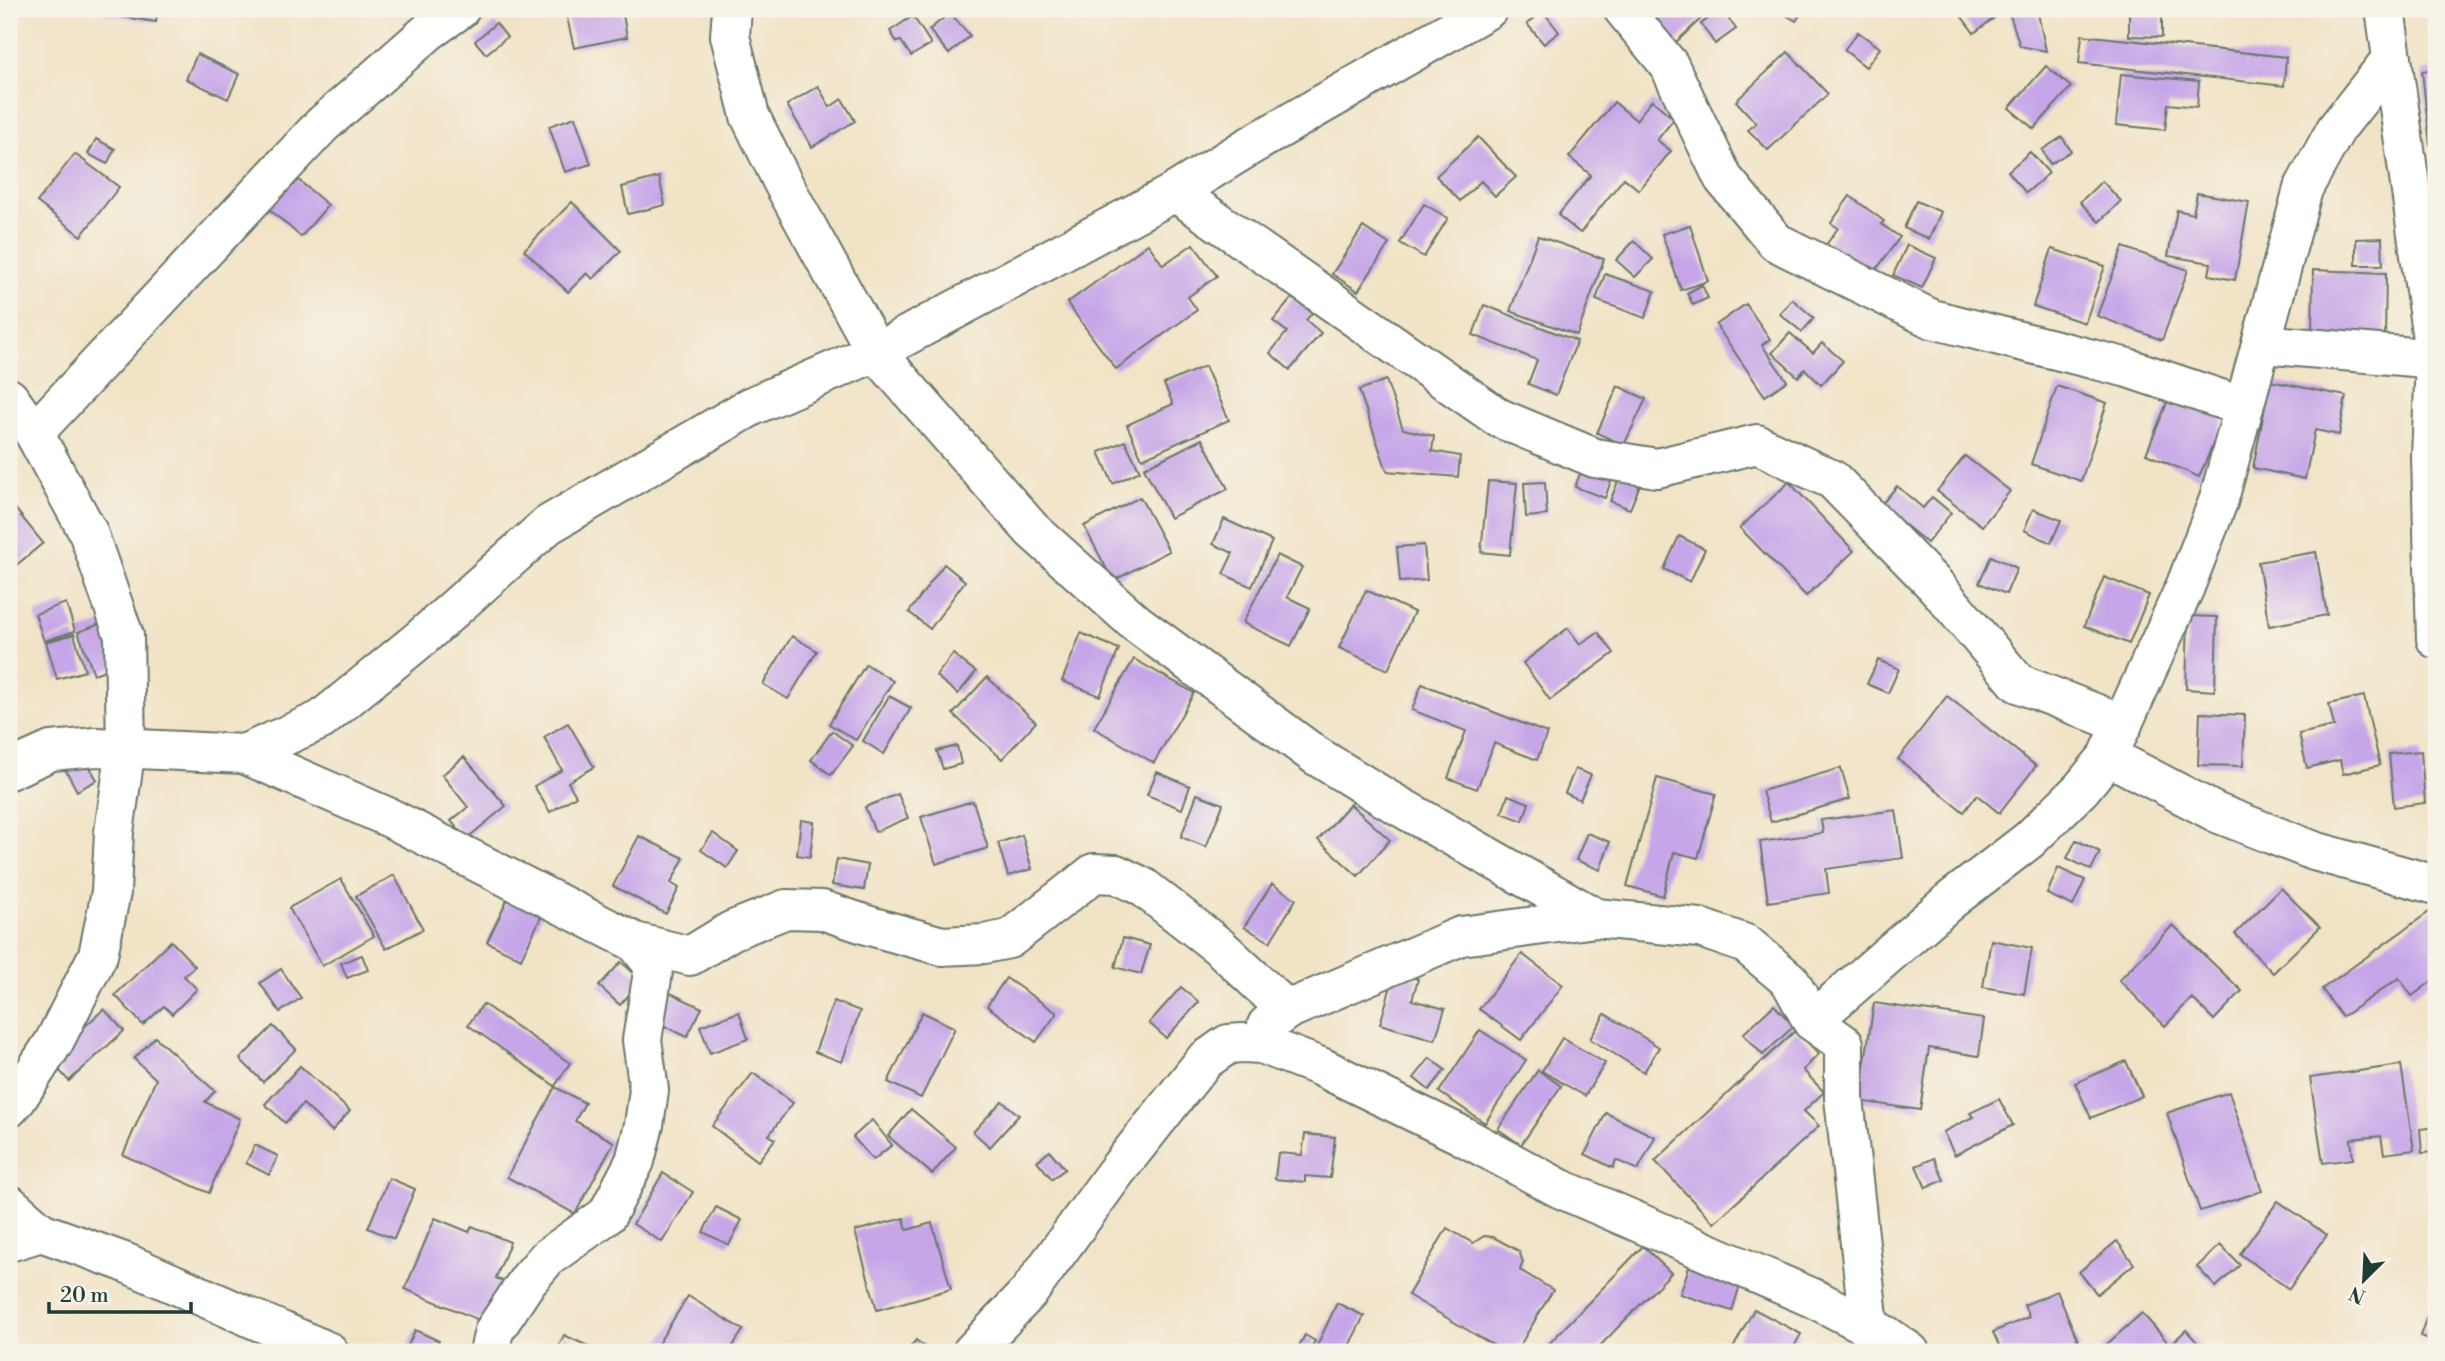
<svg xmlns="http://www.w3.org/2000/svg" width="2445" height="1361" font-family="'Libre Bodoni',serif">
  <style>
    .building { fill: #c6a6e8 }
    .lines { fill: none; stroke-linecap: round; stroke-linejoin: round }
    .minor-casing { stroke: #687767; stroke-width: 42 }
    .minor { stroke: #fff; stroke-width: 38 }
  </style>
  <rect width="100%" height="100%" fill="#f7f3e8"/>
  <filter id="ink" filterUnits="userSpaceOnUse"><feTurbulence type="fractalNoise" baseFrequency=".0143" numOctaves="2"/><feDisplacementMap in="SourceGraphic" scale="14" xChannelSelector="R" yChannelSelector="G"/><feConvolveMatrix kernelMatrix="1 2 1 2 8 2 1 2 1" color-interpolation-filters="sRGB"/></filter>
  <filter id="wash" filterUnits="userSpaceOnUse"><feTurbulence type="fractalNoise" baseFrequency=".00686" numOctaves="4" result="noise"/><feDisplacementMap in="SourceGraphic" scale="28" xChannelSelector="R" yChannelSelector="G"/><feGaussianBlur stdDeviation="1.57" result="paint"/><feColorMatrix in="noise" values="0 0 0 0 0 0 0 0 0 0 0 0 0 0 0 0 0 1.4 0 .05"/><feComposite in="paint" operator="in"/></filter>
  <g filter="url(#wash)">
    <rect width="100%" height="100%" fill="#f1e3c6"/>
    <g id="blocks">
      <g class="building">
        <path d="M105,9H158L156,22L104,14Z"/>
        <path d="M565,9H622L627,37L574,48Z"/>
        <path d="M1655,9H1711L1672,46L1645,18Z"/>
        <path d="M1721,9L1736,29L1715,44L1701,24Z"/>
        <path d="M1776,9H1804L1796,21Z"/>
        <path d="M1956,9H1988L1994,18L1974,33Z"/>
        <path d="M2008,9H2037L2046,51L2020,46Z"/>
        <path d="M2129,9H2162V37L2129,36Z"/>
        <path d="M1543,11L1559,32L1544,44L1527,24Z"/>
        <path d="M950,13L970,36L949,54L929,30Z"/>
        <path d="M913,16L931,44L911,56L901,41L897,42L890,31Z"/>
        <path d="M496,23L507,37L486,54L475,41Z"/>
        <path d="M1858,32L1880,48L1866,67L1844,50Z"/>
        <path d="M2082,35L2286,57L2284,86L2079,63Z"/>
        <path d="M1788,52L1828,94L1768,150L1748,130L1756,123L1736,101Z"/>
        <path d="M197,54L239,74L228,99L186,79Z"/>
        <path d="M2046,66L2071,87L2034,129L2009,108Z"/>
        <path d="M2436,69V144H2430L2422,71Z"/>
        <path d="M2121,74L2199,81L2197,107L2168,104L2165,130L2116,125Z"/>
        <path d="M818,86L830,107L842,99L855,121L812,147L787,105Z"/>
        <path d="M1652,100L1674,119L1657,140L1671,151L1639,190L1624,178L1580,233L1558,215L1591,175L1569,157L1614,102L1636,120Z"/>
        <path d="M575,117L591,164L565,172L549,126Z"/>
        <path d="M1478,137L1516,177L1495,196L1481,181L1460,201L1436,176Z"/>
        <path d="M2062,137L2071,151L2050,164L2042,150Z"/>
        <path d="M96,139L115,149L107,164L88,154Z"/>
        <path d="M2030,152L2049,173L2026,193L2008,171Z"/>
        <path d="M75,154L119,187L81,236L37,202Z"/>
        <path d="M659,177L665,205L628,214L622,187Z"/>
        <path d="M296,178L328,205L301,237L269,209Z"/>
        <path d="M2102,181L2121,201L2099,222L2080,202Z"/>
        <path d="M2197,193L2249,202L2235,280L2209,275L2211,263L2168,256L2177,210L2193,214Z"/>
        <path d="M1850,196L1884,221L1881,224L1900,237L1870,278L1826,245L1838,228L1831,223Z"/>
        <path d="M1916,201L1941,212L1929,239L1904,228Z"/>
        <path d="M572,202L621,251L593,279L587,273L568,292L524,250Z"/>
        <path d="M1424,204L1448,218L1424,257L1400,243Z"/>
        <path d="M1690,225L1708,281L1681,290L1662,234Z"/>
        <path d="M1363,227L1389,244L1358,291L1332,274Z"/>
        <path d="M1538,236L1604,259L1577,335L1510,311Z"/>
        <path d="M2382,238L2383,265H2356V239Z"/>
        <path d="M1634,241L1653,259L1635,277L1616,260Z"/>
        <path d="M1148,244L1163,265L1193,244L1217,276L1188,297L1197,310L1116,369L1067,303Z"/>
        <path d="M1907,245L1936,258L1922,288L1893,275Z"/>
        <path d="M2123,247L2188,270L2162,340L2097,316Z"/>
        <path d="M2052,249L2105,266L2085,323L2033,306Z"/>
        <path d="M2313,270L2386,273L2385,340L2312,338Z"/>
        <path d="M1605,274L1655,291L1645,318L1596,300Z"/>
        <path d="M1702,285L1708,298L1693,305L1687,293Z"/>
        <path d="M1293,297L1312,313L1306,320L1321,333L1290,370L1270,353L1287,332L1273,321Z"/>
        <path d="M1792,299L1814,318L1802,332L1780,314Z"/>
        <path d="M1746,304L1770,339L1762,345L1787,381L1765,396L1716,325Z"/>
        <path d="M1484,305L1577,341L1556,395L1528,384L1537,360L1473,335Z"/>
        <path d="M1790,333L1813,353L1822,343L1843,361L1821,385L1805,369L1798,377L1772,353Z"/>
        <path d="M1205,366L1229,420L1142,459L1127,425L1173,404L1164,384Z"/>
        <path d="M1386,380L1403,429L1434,436L1432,451L1460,456L1458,477L1387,471L1359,390Z"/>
        <path d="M2270,381L2346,396L2339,435L2315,430L2305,479L2253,468Z"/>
        <path d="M1618,386L1646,399L1624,445L1597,433Z"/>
        <path d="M2057,386L2107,403L2081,481L2031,464Z"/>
        <path d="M2171,393L2225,416L2199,477L2146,454Z"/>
        <path d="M1202,439L1228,489L1170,518L1144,468Z"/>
        <path d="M1125,441L1140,471L1113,484L1099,452Z"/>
        <path d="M1965,456L2010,491L1982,526L1937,491Z"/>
        <path d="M1585,461L1614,472L1605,498L1575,487Z"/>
        <path d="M1621,474L1641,482L1630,509L1610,501Z"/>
        <path d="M1488,481L1517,483L1510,555L1481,552Z"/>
        <path d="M1545,482L1547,515L1526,517L1524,483Z"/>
        <path d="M1789,482L1854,551L1806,596L1740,528Z"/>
        <path d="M1897,486L1923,508L1932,497L1951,513L1927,543L1881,505Z"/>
        <path d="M1140,497L1169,551L1113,581L1084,526Z"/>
        <path d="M9,501L43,543L14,567L9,561Z"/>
        <path d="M2033,509L2061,520L2051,543L2024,530Z"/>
        <path d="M1224,519L1272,541L1252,587L1223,574L1233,553L1213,544Z"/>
        <path d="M1679,536L1705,549L1690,582L1664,569Z"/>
        <path d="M1424,545L1427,580L1400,582L1397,547Z"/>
        <path d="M2316,552L2327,615L2269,626L2258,562Z"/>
        <path d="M1277,555L1302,567L1287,597L1310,608L1291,646L1243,623Z"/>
        <path d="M1991,556L2017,568L2006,594L1979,583Z"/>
        <path d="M944,564L965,581L930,629L909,612Z"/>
        <path d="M2104,577L2149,595L2129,644L2084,626Z"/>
        <path d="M1366,590L1414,612L1388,670L1339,648Z"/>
        <path d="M66,603L75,631L44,641L35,614Z"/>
        <path d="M2188,616L2217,617L2215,691L2186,689Z"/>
        <path d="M105,622L122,664L94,674L78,632Z"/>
        <path d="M1568,628L1580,644L1598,632L1614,653L1550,700L1523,663Z"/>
        <path d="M1081,633L1119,649L1100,696L1062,681Z"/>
        <path d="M74,634L85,671L57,679L46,642Z"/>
        <path d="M792,636L817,651L788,699L763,684Z"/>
        <path d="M953,654L976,672L958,694L936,676Z"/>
        <path d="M1134,659L1194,693L1154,763L1094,728Z"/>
        <path d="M1878,660L1899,669L1888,693L1867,684Z"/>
        <path d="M866,664L893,681L856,740L829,724Z"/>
        <path d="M987,677L1036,722L1002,759L953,714Z"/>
        <path d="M1422,684L1547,733L1537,760L1494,743L1477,789L1448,778L1466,731L1412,710Z"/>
        <path d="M889,696L911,708L884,754L863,741Z"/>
        <path d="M1947,696L2036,766L1999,813L1977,795L1964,812L1898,759Z"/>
        <path d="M2364,696L2380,765L2343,774L2340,760L2307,768L2299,734L2334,726L2329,704Z"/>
        <path d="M2200,713L2245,715L2243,766L2198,765Z"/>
        <path d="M568,723L594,767L568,782L576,796L550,812L534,786L562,770L544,737Z"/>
        <path d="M832,731L853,746L831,775L811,760Z"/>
        <path d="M957,746L961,764L943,769L937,751Z"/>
        <path d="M2421,751L2425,803L2394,807L2389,754Z"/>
        <path d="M84,757L97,780L77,791L64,767Z"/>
        <path d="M464,757L506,806L466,839L451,821L468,807L442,775Z"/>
        <path d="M1841,768L1850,799L1771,822L1762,791Z"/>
        <path d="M1575,769L1591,775L1580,800L1565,793Z"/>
        <path d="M1157,772L1190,786L1182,809L1147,795Z"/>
        <path d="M1657,778L1716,794L1698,858L1674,852L1663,896L1627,886Z"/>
        <path d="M898,794L908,818L875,832L865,807Z"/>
        <path d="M1197,794L1223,804L1206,847L1181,837Z"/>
        <path d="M1508,795L1529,803L1523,821L1502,813Z"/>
        <path d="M973,801L988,848L936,864L921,817Z"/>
        <path d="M1350,804L1390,840L1358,876L1318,840Z"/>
        <path d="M1896,810L1903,858L1826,869L1829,893L1768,902L1760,842L1823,833L1821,820Z"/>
        <path d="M801,820L814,822L810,857L797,855Z"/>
        <path d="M713,833L738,851L727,868L701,850Z"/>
        <path d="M1587,833L1610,842L1600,870L1576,860Z"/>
        <path d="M1022,835L1032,869L1008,876L998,843Z"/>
        <path d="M639,836L684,858L671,883L679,888L666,914L613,886Z"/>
        <path d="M2076,840L2100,852L2091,870L2067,858Z"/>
        <path d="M837,859L868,865L864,890L832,885Z"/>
        <path d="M2058,868L2085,880L2073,906L2047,894Z"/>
        <path d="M394,875L423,929L386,949L356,896Z"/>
        <path d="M341,879L374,936L322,966L289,908Z"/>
        <path d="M1272,884L1296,899L1270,942L1244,927Z"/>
        <path d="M2281,888L2320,927L2273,973L2235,934Z"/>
        <path d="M509,896L543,913L521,959L487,942Z"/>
        <path d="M2436,907V978L2412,996L2399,978L2342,1017L2322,989Z"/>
        <path d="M2173,925L2242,991L2214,1020L2192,998L2165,1026L2119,980Z"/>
        <path d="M1123,938L1150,945L1141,974L1115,967Z"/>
        <path d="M1991,940L2032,948L2024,994L1983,987Z"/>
        <path d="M171,941L195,966L184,976L197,989L172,1014L164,1006L143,1025L115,995Z"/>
        <path d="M1522,954L1563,985L1521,1040L1479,1009Z"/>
        <path d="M362,955L368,970L347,978L341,963Z"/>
        <path d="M621,962L642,980L620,1005L599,986Z"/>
        <path d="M281,969L301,998L280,1012L260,983Z"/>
        <path d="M1395,972L1418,979L1412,1000L1445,1009L1435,1040L1380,1024Z"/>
        <path d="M1006,978L1057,1013L1036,1042L987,1006Z"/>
        <path d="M1181,987L1199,1002L1166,1038L1149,1023Z"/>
        <path d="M662,989L702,1008L687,1037L648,1018Z"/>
        <path d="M834,1001L860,1011L842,1062L815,1052Z"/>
        <path d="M1874,1003L1984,1019L1979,1056L1929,1048L1920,1110L1859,1101Z"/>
        <path d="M483,1004L570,1063L555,1086L468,1025Z"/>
        <path d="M1774,1005L1794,1026L1763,1055L1743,1034Z"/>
        <path d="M104,1009L124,1031L69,1081L49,1059Z"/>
        <path d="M739,1012L748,1039L710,1053L700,1026Z"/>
        <path d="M922,1012L955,1028L921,1098L888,1082Z"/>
        <path d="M1605,1014L1659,1047L1644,1072L1590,1039Z"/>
        <path d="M273,1026L296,1049L263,1082L240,1059Z"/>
        <path d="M1480,1030L1526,1060L1485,1123L1439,1092Z"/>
        <path d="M1796,1030L1819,1054L1803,1070L1824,1092L1804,1111L1819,1126L1714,1223L1655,1161Z"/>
        <path d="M155,1037L215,1091L205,1102L240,1119L209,1193L123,1155L156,1079L134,1059Z"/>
        <path d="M1562,1038L1605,1063L1585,1096L1542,1071Z"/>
        <path d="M1430,1058L1445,1070L1429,1090L1414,1078Z"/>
        <path d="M2126,1061L2142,1096L2091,1118L2075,1083Z"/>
        <path d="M2401,1065L2414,1150L2384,1154L2381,1136L2351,1139L2353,1159L2323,1163L2310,1078Z"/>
        <path d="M300,1066L350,1111L332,1131L303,1104L285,1123L265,1104Z"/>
        <path d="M1538,1070L1561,1086L1521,1145L1498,1129Z"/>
        <path d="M753,1073L793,1103L769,1135L775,1139L758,1161L712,1126Z"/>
        <path d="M555,1087L585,1103L575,1121L614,1142L575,1214L507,1177Z"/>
        <path d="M2229,1092L2262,1191L2200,1211L2167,1113Z"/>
        <path d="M1999,1099L2013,1125L1955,1155L1943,1132L1973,1117L1970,1113Z"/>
        <path d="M1002,1101L1019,1115L990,1147L973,1132Z"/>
        <path d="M911,1109L956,1147L932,1174L888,1136Z"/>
        <path d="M1606,1113L1655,1137L1638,1170L1616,1160L1613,1168L1585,1154Z"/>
        <path d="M872,1120L892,1145L873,1160L853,1137Z"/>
        <path d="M2436,1127V1152L2422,1153L2420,1129Z"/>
        <path d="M1305,1134L1335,1137L1330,1178L1305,1176V1182L1275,1179L1278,1153L1302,1155Z"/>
        <path d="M255,1145L278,1156L269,1175L246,1163Z"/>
        <path d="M1050,1151L1065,1169L1052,1179L1037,1161Z"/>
        <path d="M1934,1158L1944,1180L1926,1188L1916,1166Z"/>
        <path d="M663,1173L693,1192L662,1242L633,1224Z"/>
        <path d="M389,1178L415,1189L394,1239L368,1228Z"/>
        <path d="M2278,1201L2327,1235L2289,1289L2240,1254Z"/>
        <path d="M716,1207L742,1220L729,1245L703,1232Z"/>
        <path d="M435,1218L469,1232L472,1226L510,1242L496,1278L504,1282L486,1323L405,1289Z"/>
        <path d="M904,1218L907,1230L932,1223L951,1289L877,1310L855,1231Z"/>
        <path d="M1447,1228L1473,1243L1484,1236L1493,1237L1519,1251L1523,1262L1520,1270L1553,1290L1516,1352H1505L1408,1295Z"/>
        <path d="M2117,1241L2134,1264L2097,1294L2079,1272Z"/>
        <path d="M2220,1245L2240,1265L2216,1287L2197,1267Z"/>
        <path d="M1643,1246L1671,1273L1594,1352H1541Z"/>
        <path d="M1691,1261L1742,1279L1732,1311L1680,1294Z"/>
        <path d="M2436,1290V1342L2420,1336Z"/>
        <path d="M2057,1291L2081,1348L2072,1352H2002L1993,1332L2029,1317L2024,1305Z"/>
        <path d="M688,1296L743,1330L729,1352H672L658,1344Z"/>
        <path d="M1337,1303L1364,1316L1346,1352H1314Z"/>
        <path d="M1754,1309L1801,1334L1791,1352H1731Z"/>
        <path d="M2142,1313L2170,1345L2186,1330L2206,1352H2098Z"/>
        <path d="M415,1330L439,1341L434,1352H405Z"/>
        <path d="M564,1335L590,1347L587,1352H556Z"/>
        <path d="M1305,1335L1315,1341L1308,1352H1298L1296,1351Z"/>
        <path d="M916,1340L931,1352H906Z"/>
      </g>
    </g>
  </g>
  <g filter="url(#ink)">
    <use href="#blocks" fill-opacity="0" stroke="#687767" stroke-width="2"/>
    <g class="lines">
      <defs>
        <g id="minor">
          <path d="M732,9L730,36L750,116L783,183L876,352L1032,530L1136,623L1315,755L1385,798L1596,918"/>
          <path d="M1623,9L1669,65L1723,178L1776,242L1932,319L2128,368L2244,407"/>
          <path d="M2385,9L2435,360L2431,457L2436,639"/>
          <path d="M1175,192L1499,418L1595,458L1657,468L1757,444L1833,480L1936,586L2018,683L2123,724"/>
          <path d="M2262,344L2436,359"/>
          <path d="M9,398L34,433L88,532L124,636L126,748L114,832L111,892L98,955L54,1042L17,1099L9,1108"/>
          <path d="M34,433L322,125L429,31L460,9"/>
          <path d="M244,754L390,818L635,942L690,956L731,931L786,909L822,910L870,926L942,946L984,944L1009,939L1094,873L1116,874L1143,887L1221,948L1287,1010"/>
          <path d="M2108,756L2217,813L2314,851L2436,885"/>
          <path d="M9,770L51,751L96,747L244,754L321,720L420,639L548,525L752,406L876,352L1175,192L1248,147L1488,9"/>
          <path d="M1812,1021L1951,900L2029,840L2081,789L2108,756L2185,587L2219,499L2303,189L2336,129L2392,58"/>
          <path d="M1267,1025L1287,1010L1461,936L1596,918L1700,928L1746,944L1790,981L1812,1021L1844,1044V1098L1869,1326"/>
          <path d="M9,1204L41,1232"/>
          <path d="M9,1242L41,1232L124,1262L329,1352"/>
          <path d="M489,1352L494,1331L528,1280L547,1258L607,1215L635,1161L644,1125L649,1090L642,1040L654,966L635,942"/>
          <path d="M972,1352L1029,1292L1115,1173L1204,1061L1228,1044L1243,1043L1261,1044L1321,1067L1459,1134L1559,1188L1815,1299L1887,1336L1910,1352"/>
        </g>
      </defs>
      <use href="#minor" class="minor-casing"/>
      <use href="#minor" class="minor"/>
    </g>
  </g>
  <rect width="2445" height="1361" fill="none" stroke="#f7f3e8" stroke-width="35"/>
  <g transform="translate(2364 1280) rotate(204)" stroke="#f7f3e8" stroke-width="5" paint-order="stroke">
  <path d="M0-5L12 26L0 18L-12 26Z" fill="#1f3d34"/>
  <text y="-10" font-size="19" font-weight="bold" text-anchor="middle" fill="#1f3d34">N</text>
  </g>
  <path d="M49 1302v10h142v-10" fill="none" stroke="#1f3d34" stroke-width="3.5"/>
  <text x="60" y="1302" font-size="21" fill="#1f3d34" stroke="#f7f3e8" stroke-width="5" paint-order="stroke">20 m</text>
</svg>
